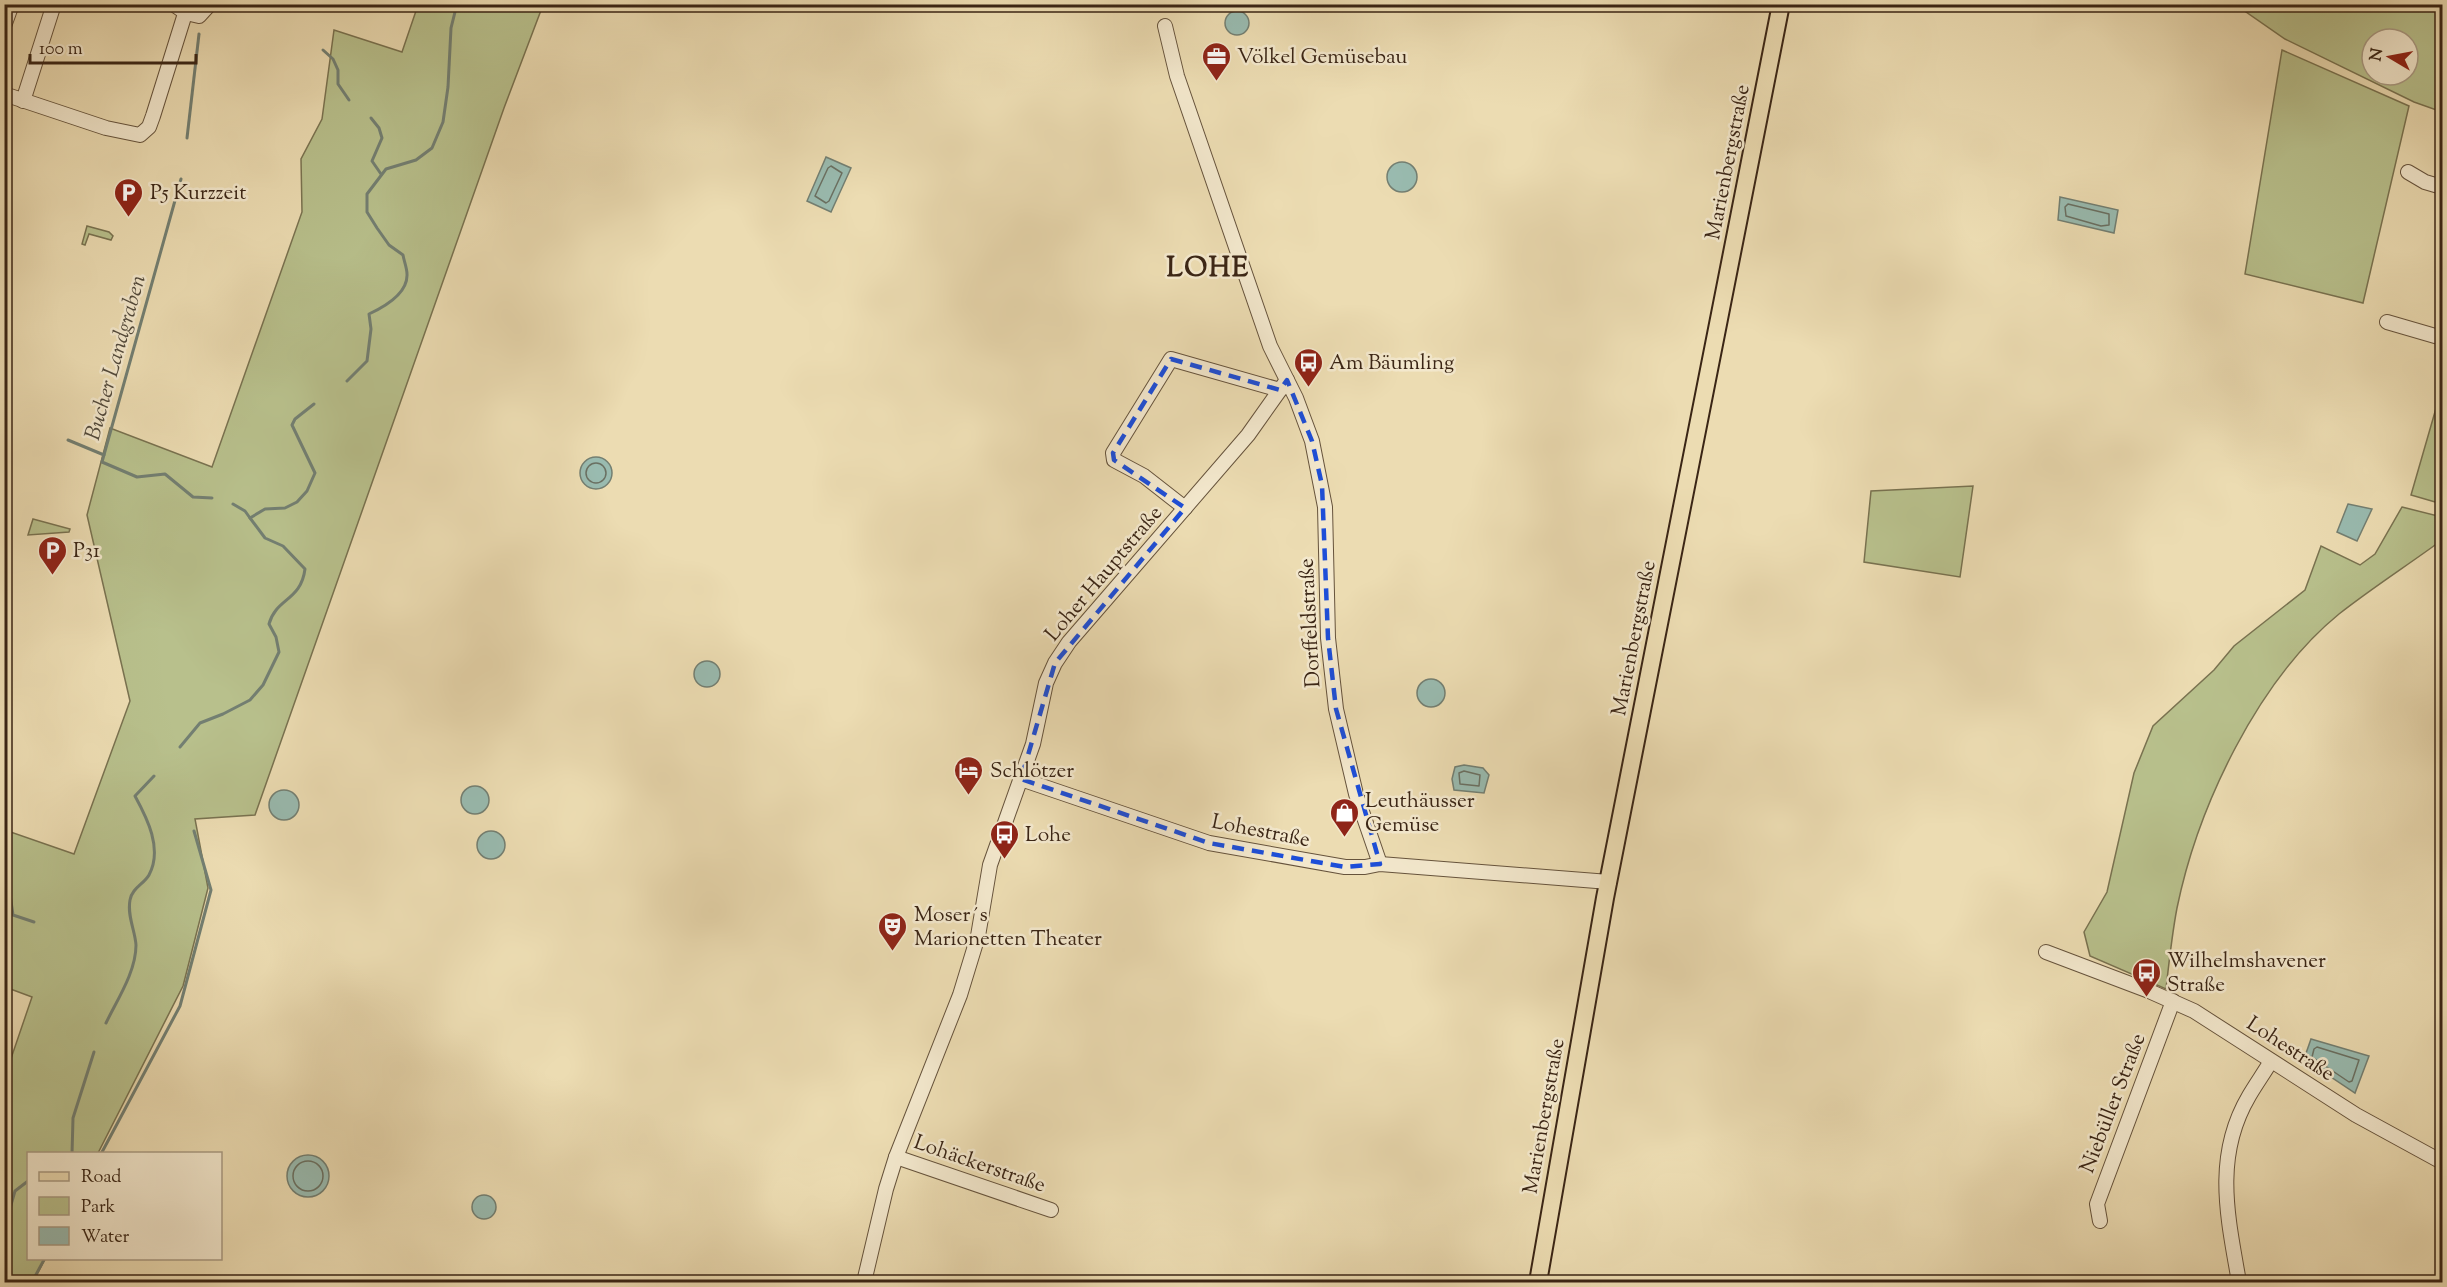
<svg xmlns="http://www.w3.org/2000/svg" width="2447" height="1287" font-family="'Sorts Mill Goudy',serif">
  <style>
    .green { fill: #b8c08c; stroke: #797250; stroke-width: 1.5; fill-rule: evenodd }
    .water { fill: #99bbb0; stroke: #737f72; stroke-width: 1.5 }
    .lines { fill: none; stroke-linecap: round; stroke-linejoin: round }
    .shore { stroke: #6a7062; stroke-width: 1.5 }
    .stream { stroke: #737f72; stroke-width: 3 }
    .minor-casing { stroke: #66533c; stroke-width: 16 }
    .major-casing { stroke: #3a2515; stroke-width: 20 }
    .minor { stroke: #f3e8cd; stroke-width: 14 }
    .major { stroke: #ecdcb2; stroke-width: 16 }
    .marked { fill: none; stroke: #1d4ed8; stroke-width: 4.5; stroke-dasharray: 12 8; stroke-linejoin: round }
    .labels { text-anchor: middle; stroke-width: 5; stroke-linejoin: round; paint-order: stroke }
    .poi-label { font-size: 21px; fill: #3a2515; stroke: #f3e8cd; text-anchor: start }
    .street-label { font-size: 21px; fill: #3a2515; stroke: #f3e8cd }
    .water-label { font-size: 22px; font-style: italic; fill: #524a3c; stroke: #f3e8cd }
    .district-label { font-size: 27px; font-weight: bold; letter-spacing: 1.5px; fill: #3a2515; stroke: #f3e8cd }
  </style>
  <rect width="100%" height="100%" fill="#ecdcb2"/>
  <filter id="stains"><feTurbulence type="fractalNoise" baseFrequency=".00333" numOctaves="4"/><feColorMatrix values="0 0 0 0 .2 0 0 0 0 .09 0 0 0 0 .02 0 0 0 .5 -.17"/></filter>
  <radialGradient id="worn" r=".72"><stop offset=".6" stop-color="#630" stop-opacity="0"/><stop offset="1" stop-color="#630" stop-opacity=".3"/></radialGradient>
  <g class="green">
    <path d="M418,5H543L504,108L255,815L195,819L208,888L183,986L98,1153L28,1154V1258L45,1259L33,1282H5V1076L32,997L5,987V830L74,854L130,701L87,515L110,428L212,467L302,212L301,159L322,119L334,30L402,52Z"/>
    <path d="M2236,5H2442V112L2414,102L2285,39ZM2372,39H2408V75H2372Z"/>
    <path d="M2282,50L2409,106L2363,303L2245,274Z"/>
    <path d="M87,226L109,232L113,236L111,240L89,234L85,245L82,244Z"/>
    <path d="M2441,391L2442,392V504L2411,495Z"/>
    <path d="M1973,486L1960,577L1864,562L1871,491Z"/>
    <path d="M2402,507L2442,517V540C2408,565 2372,588 2339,614C2258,680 2198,806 2177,908C2172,934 2169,962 2166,989L2090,956L2084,932L2107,892L2134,773L2153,726L2214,670L2234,646L2305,590L2321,546L2360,565L2375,554Z"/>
    <path d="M33,519L70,529L69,532L28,535Z"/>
  </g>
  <g class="water">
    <circle cx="1237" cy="23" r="12"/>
    <path d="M826,157L851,168L831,212L807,201Z"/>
    <circle cx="1402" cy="177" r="15"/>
    <path d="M2060,197L2118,210L2114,233L2058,220Z"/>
    <circle cx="596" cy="473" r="16"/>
    <path d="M2348,504L2372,509L2357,541L2337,532Z"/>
    <circle cx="707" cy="674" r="13"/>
    <circle cx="1431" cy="693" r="14"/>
    <path d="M1464,765L1483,768L1489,775L1484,793L1454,790L1452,779L1455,767Z"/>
    <circle cx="475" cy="800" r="14"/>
    <circle cx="284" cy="805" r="15"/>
    <circle cx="491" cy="845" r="14"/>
    <path d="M2311,1039L2369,1056L2355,1093L2304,1059Z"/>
    <circle cx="308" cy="1176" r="21"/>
    <circle cx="484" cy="1207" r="12"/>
  </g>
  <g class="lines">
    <g class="shore">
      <path d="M831,166L842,173L829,201L826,203L815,196L828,168Z"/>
      <path d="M2068,204L2109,214V225L2101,226L2066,216L2065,207Z"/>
      <circle cx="596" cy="473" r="10"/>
      <path d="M1464,771L1480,775L1479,786L1460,784L1459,773Z"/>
      <path d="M2317,1047L2359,1060L2352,1081L2349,1082L2312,1057L2314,1049Z"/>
      <circle cx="308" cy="1176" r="15"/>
    </g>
    <g class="stream">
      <path d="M323,50L333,59L338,70V84L349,100"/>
      <path d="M371,118L379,128L382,138L372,161L381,174"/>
      <path d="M187,138L199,34"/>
      <path d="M181,179L102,462L137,477L165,474L193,497L212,498"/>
      <path d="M347,381L367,361L371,329L369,314C384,307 408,293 407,274C407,268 404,261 403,255L389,245L377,228L367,212V194L386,169L416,160L432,148L443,122L448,87L451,28L457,4"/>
      <path d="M68,440L104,455"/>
      <path d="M233,504L245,511L250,518"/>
      <path d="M180,747L200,723L223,714L250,700L263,685L279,652L276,637L269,624C276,598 301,601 305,569L283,546L265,538L250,518L265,509L285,508L297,502L307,491L315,473L292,425L295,419L314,404"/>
      <path d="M4,885L9,888L13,915L34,922"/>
      <path d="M106,1023C117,1000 136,972 136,945C135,930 127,916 130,900C132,888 144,884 149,875C163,849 147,818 135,796L154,776"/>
      <path d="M72,1154L73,1118L94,1052"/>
      <path d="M101,1154L180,1006L211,890L194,831"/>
      <path d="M4,1229L15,1191L28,1181"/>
      <path d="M32,1282L45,1258"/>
    </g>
    <defs>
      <g id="minor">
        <path d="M173,4L186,13L199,16L210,4"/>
        <path d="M4,26L12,4"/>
        <path d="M1165,26L1177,76L1270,346L1296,398L1312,441L1325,507L1328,638L1336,709L1356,794L1380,864"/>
        <path d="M4,94L106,128L140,135L149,127L153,116L188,4"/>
        <path d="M23,101L54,4"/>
        <path d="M2408,172L2425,182L2442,187"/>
        <path d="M2387,322L2442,338"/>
        <path d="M1185,508L1144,476L1114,460L1113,453L1171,359L1280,390"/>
        <path d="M1021,779L1209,843L1345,867H1365L1380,864L1609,882"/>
        <path d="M2046,952L2149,991L2194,1011L2356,1115L2442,1162"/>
        <path d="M896,1157L1051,1210"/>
        <path d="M2100,1221L2097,1204L2173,1001"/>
        <path d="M864,1282L886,1189L896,1157L960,995L978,936L990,865L1033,744L1046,683L1055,663L1069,642L1248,435L1287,380"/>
        <path d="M2239,1282C2228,1218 2213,1157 2249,1096C2256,1084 2264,1073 2271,1061"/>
      </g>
      <path id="major" d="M1538,1282L1605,898L1781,4"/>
    </defs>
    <use href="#minor" class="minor-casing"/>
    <use href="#major" class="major-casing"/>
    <use href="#minor" class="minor"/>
    <use href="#major" class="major"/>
  </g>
  <path class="marked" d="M1171,359L1280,390L1287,380L1312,441L1322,485L1328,638L1336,709L1380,864L1345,867L1209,843L1021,779L1055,663L1185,508L1114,460L1113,453Z"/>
  <defs>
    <symbol id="office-pin" viewBox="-11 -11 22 30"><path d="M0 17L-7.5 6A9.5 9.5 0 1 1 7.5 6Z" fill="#8f2418" stroke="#f3e8cd"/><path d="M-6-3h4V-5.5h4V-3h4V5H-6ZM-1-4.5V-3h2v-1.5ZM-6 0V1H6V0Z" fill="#fff"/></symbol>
    <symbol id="parking-pin" viewBox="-11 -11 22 30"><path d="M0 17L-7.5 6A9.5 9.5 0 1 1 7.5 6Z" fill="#8f2418" stroke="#f3e8cd"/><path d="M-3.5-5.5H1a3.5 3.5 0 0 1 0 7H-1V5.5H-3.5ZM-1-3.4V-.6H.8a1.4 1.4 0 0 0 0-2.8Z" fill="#fff"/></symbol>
    <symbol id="bus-pin" viewBox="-11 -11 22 30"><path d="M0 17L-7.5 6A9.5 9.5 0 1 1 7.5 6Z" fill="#8f2418" stroke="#f3e8cd"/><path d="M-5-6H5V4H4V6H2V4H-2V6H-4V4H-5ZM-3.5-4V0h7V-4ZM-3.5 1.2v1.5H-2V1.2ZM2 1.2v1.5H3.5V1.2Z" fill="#fff"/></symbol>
    <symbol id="hotel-pin" viewBox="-11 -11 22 30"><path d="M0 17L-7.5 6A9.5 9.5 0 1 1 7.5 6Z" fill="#8f2418" stroke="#f3e8cd"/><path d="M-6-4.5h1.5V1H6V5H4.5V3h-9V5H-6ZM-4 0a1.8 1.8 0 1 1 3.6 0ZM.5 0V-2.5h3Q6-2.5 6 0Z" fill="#fff"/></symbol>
    <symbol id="shop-pin" viewBox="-11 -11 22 30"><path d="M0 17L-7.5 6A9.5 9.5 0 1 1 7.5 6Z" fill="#8f2418" stroke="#f3e8cd"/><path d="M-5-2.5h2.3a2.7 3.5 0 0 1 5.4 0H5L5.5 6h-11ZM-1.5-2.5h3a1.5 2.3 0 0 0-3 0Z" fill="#fff"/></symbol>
    <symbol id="theatre-pin" viewBox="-11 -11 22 30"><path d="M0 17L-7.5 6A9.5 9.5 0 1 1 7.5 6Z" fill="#8f2418" stroke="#f3e8cd"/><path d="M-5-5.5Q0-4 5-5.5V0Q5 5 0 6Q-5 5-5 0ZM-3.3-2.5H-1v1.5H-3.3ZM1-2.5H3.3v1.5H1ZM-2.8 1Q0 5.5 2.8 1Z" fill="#fff"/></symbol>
  </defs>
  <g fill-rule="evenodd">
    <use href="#office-pin" x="1200" y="40" width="33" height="45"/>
    <use href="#parking-pin" x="112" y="176" width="33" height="45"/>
    <use href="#bus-pin" x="1292" y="346" width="33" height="45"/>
    <use href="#parking-pin" x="36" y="534" width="33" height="45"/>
    <use href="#hotel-pin" x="952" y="754" width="33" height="45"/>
    <use href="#shop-pin" x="1328" y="796" width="33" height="45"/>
    <use href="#bus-pin" x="988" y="818" width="33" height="45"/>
    <use href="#theatre-pin" x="876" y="910" width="33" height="45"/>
    <use href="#bus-pin" x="2130" y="956" width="33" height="45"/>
  </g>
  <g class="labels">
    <g class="poi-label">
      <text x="1237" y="63">Völkel Gemüsebau</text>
      <text x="150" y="199">P5 Kurzzeit</text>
      <text x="1329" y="369">Am Bäumling</text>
      <text x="73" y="557">P31</text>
      <text x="990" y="777">Schlötzer</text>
      <text x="1365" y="807">Leuthäusser<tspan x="1365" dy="24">Gemüse</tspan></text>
      <text x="1025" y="841">Lohe</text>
      <text x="914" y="921">Moser´s<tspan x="914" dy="24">Marionetten Theater</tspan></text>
      <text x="2167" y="967">Wilhelmshavener<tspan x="2167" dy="24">Straße</tspan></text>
    </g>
    <g class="street-label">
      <text transform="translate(1727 162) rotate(-79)" y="7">Marienbergstraße</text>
      <text transform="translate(1103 573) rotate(-50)" y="7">Loher Hauptstraße</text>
      <text transform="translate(1309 623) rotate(-93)" y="7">Dorffeldstraße</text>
      <text transform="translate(1633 638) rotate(-79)" y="7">Marienbergstraße</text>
      <text transform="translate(1261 830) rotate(11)" y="7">Lohestraße</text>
      <text transform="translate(2291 1048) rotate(33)" y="7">Lohestraße</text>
      <text transform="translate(2112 1103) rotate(-69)" y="7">Niebüller Straße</text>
      <text transform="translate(1543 1116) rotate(-80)" y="7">Marienbergstraße</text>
      <text transform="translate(980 1163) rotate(19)" y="7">Lohäckerstraße</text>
    </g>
    <g class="water-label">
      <text transform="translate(114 357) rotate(-74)" y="8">Bucher Landgraben</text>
    </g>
    <g class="district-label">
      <text x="1208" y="276">LOHE</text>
    </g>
  </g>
  <rect width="2447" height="1287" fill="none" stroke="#ecdcb2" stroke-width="24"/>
  <rect x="6" y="6" width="2435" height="1275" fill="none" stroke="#3a2515" stroke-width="3"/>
  <rect x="12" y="12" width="2423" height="1263" fill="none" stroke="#3a2515" stroke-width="1.5"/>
  <rect x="27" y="1152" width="195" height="108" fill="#f3e8cd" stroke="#a99a83" stroke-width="1.5"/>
  <rect x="39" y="1172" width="30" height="9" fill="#ecdcb2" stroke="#a99a83" stroke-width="1.5"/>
  <text x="81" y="1182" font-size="18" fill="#3a2515">Road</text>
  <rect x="39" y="1197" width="30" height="18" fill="#b8c08c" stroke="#a99a83" stroke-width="1.5"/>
  <text x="81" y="1212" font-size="18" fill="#3a2515">Park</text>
  <rect x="39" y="1227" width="30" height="18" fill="#99bbb0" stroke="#a99a83" stroke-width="1.5"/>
  <text x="81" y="1242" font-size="18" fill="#3a2515">Water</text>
  <g transform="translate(2390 57) rotate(280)"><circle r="28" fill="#f3e8cd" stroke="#a99a83" stroke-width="1.5"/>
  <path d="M0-4.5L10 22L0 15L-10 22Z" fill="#8f2418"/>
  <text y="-9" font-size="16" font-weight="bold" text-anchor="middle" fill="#3a2515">N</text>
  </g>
  <path d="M30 54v9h166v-9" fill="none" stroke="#3a2515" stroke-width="3"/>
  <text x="39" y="54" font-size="18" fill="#3a2515" stroke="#f3e8cd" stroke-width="4.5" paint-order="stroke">100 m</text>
  <rect width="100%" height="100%" filter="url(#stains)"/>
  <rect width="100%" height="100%" fill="url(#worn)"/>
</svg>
